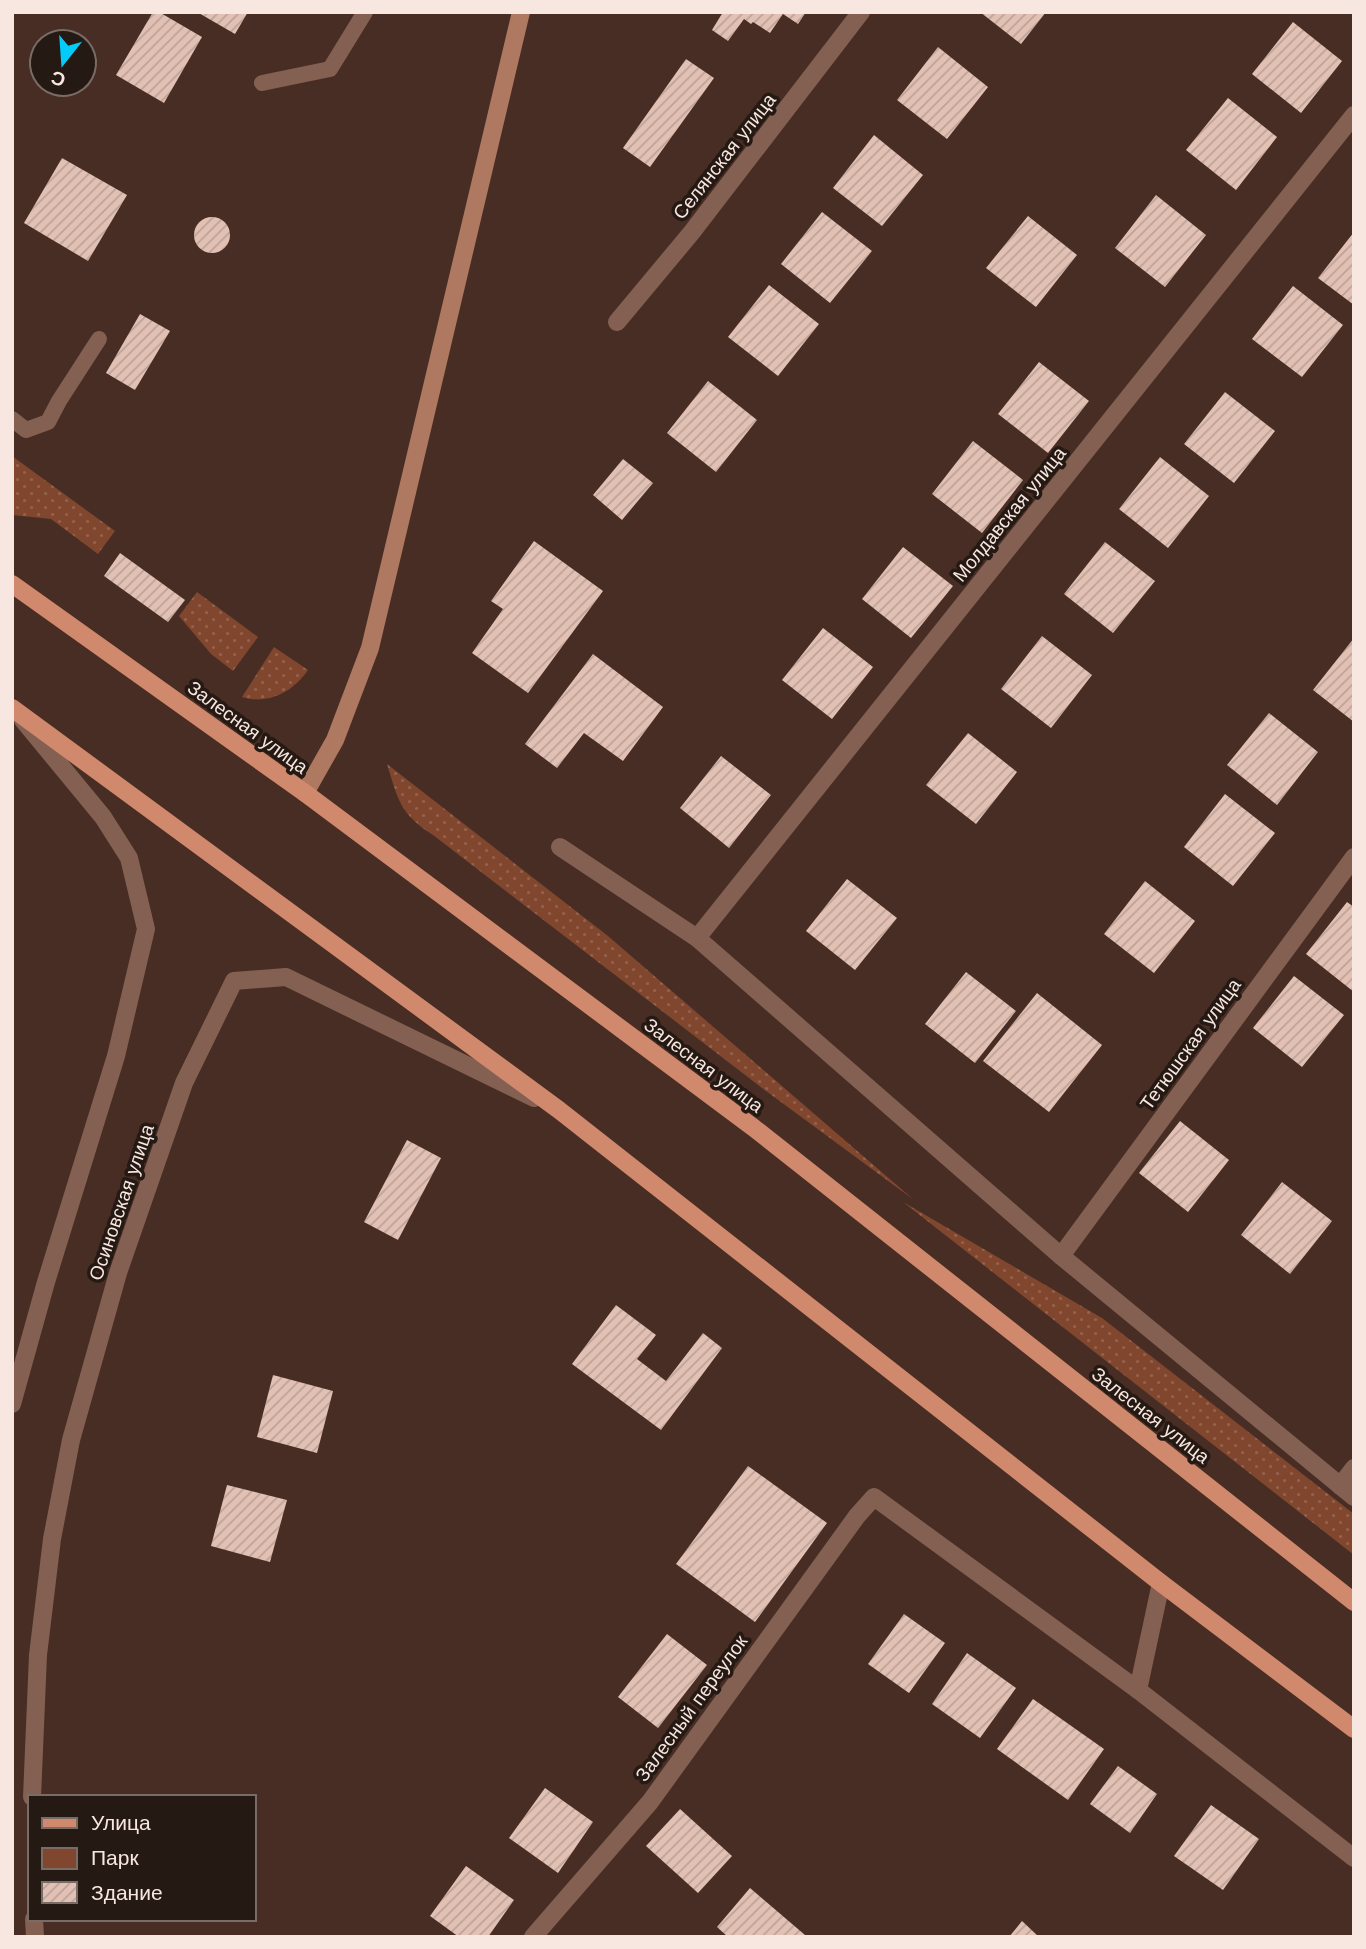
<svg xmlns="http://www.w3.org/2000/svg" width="1366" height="1949" font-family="'Work Sans',sans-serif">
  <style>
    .green { fill: url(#green-dots) }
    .building { fill: url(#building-hatch) }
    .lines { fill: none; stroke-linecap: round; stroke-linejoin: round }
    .service { stroke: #846052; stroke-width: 16 }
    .minor { stroke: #846052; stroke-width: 18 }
    .tertiary { stroke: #846052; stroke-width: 18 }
    .secondary { stroke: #af7861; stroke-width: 18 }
    .primary { stroke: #d1896d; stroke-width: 18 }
    .labels { text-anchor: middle; stroke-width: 7; stroke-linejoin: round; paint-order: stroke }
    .street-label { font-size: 19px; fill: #f8e7e0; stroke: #251914 }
  </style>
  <defs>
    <pattern id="green-dots" width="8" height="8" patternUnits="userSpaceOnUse" patternTransform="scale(1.75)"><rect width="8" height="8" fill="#81462e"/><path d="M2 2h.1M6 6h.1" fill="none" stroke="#94614c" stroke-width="1.8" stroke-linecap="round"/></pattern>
    <pattern id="building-hatch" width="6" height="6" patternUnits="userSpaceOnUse" patternTransform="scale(1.75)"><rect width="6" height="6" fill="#e2c1b4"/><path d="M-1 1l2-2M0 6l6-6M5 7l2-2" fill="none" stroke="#bca298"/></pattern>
  </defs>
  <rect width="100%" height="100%" fill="#472d23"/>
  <g class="green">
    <path d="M12,456L115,531L98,554L51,519L12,515Z"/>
    <path d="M197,592L258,637L233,671L211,654L179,616Z"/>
    <path d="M274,647L308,670C293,692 268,705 242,697Z"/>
    <path d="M387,764L608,936L914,1200L766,1091L433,835C400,814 398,800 387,764Z"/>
    <path d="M903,1202L1102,1318L1354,1514V1555Z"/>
  </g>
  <g class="building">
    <path d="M153,12H159L202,37L164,103L116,75Z"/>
    <path d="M197,12H248L235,34Z"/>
    <path d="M723,12H806L798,24L783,14L770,33L753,22L751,24L744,19L728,41L712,30Z"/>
    <path d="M980,12H1046L1021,44Z"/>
    <path d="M1293,22L1342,61L1301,113L1252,74Z"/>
    <path d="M938,47L988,87L947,139L897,100Z"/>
    <path d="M686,59L714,78L650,167L623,148Z"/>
    <path d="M1228,98L1277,137L1236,190L1186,150Z"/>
    <path d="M874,135L923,175L882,226L833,188Z"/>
    <path d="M62,158L127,195L88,261L24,223Z"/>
    <path d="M1156,195L1206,235L1165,287L1115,248Z"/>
    <path d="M822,212L872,251L830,303L781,264Z"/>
    <path d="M1028,216L1077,255L1036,307L986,268Z"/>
    <circle cx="212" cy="235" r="18"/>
    <path d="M1354,232V305L1318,278Z"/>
    <path d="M769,285L819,324L778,376L728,337Z"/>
    <path d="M1293,286L1343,325L1302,377L1252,339Z"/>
    <path d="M140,314L170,331L135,390L106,373Z"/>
    <path d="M1039,362L1089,401L1048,453L998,414Z"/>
    <path d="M708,381L757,420L716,472L667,433Z"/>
    <path d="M1225,392L1275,431L1234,483L1184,444Z"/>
    <path d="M973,441L1023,480L982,533L932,494Z"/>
    <path d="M1160,457L1209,496L1168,548L1119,509Z"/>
    <path d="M623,459L653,483L622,520L593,495Z"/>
    <path d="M534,541L603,591L528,693L472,653L503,609L491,601Z"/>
    <path d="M1105,542L1155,581L1113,633L1064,594Z"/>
    <path d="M903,547L953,586L911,638L862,599Z"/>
    <path d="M120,553L185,600L168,622L104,576Z"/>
    <path d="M823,628L873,667L832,719L782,680Z"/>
    <path d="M1042,636L1092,675L1051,728L1001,689Z"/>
    <path d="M1354,638V722L1313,690Z"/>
    <path d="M593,654L663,707L623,761L584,733L557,768L525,744Z"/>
    <path d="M1269,713L1318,752L1277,805L1227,765Z"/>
    <path d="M968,733L1017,772L976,824L926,785Z"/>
    <path d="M721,756L771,795L729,848L680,808Z"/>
    <path d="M1225,794L1275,833L1233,886L1184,847Z"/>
    <path d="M847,879L897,918L855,970L806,931Z"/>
    <path d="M1145,881L1195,921L1154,973L1104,934Z"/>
    <path d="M1347,902L1354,907V992L1306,954Z"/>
    <path d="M966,972L1016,1011L975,1063L925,1024Z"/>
    <path d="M1294,976L1344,1015L1302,1067L1253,1028Z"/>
    <path d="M1037,993L1102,1045L1049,1112L983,1061Z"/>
    <path d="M1180,1121L1229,1160L1188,1212L1139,1173Z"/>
    <path d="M407,1140L441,1158L398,1240L364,1222Z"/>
    <path d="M1282,1182L1332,1221L1290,1274L1241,1235Z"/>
    <path d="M616,1305L656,1335L637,1359L666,1381L703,1333L722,1348L661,1430L572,1364Z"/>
    <path d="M273,1375L333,1391L317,1453L257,1437Z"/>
    <path d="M748,1466L827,1523L755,1622L676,1564Z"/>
    <path d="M227,1485L287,1500L270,1562L211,1546Z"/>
    <path d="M904,1614L945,1643L909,1693L868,1664Z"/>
    <path d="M667,1634L707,1665L658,1728L618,1697Z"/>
    <path d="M967,1653L1016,1688L980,1738L932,1704Z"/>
    <path d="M1033,1699L1104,1749L1068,1800L997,1749Z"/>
    <path d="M1118,1766L1157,1794L1130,1833L1090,1804Z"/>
    <path d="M545,1788L593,1822L558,1873L509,1838Z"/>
    <path d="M1211,1805L1259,1839L1223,1890L1174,1856Z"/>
    <path d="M680,1809L732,1856L698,1893L646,1846Z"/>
    <path d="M466,1866L514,1900L488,1937H459L430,1916Z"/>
    <path d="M750,1888L805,1935L804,1937H728L717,1927Z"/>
    <path d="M1022,1921L1039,1937H1009Z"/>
  </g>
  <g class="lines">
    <g class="service">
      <path d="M262,83L330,69L365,12"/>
      <path d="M12,419L26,430L48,422L59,401L99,339"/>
    </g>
    <g class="minor">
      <path d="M617,322L692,232L861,12"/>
      <path d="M560,847L697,938L1061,1256L1354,1497"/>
      <path d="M697,938L1354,115"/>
      <path d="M1061,1256L1354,857"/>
      <path d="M1340,1486L1354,1468"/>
      <path d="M1138,1690L1161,1583"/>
      <path d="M533,1937L650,1802L857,1516L874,1497L1138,1690L1354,1858"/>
    </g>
    <g class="tertiary">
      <path d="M12,1404L46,1282L116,1056L146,929L129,858L103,817L23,720"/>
      <path d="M32,1797L38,1655L52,1539L71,1440L118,1273L184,1083L234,981L286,977L534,1098"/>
      <path d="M34,1919L35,1937"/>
    </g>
    <path class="secondary" d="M305,793L335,740L370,648L521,12"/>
    <g class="primary">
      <path d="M12,584L305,793L754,1128L1354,1602"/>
      <path d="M12,708L559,1110L1161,1583L1354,1729"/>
    </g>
  </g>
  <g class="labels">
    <g class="street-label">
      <text transform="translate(724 156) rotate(-52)" y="7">Селянская улица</text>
      <text transform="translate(1009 514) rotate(-51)" y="7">Молдавская улица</text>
      <text transform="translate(248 727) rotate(36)" y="7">Залесная улица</text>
      <text transform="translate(1190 1044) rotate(-54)" y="7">Тетюшская улица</text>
      <text transform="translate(704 1065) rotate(37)" y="7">Залесная улица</text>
      <text transform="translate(121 1202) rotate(-71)" y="7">Осиновская улица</text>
      <text transform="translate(1151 1415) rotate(38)" y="7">Залесная улица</text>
      <text transform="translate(691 1708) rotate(-54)" y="7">Залесный переулок</text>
    </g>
  </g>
  <rect width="1366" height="1949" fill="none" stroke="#f8e7e0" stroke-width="28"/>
  <rect x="28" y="1795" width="228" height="126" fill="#251914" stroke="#796b66" stroke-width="2"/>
  <rect x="42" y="1818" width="35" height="10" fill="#d1896d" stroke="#796b66" stroke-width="2"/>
  <text x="91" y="1830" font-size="21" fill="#f8e7e0">Улица</text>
  <rect x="42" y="1848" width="35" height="21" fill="#81462e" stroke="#796b66" stroke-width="2"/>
  <text x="91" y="1865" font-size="21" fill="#f8e7e0">Парк</text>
  <rect x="42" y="1882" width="35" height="21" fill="url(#building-hatch)" stroke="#796b66" stroke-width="2"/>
  <text x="91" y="1900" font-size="21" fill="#f8e7e0">Здание</text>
  <g transform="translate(63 63) rotate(197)"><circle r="33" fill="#251914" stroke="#796b66" stroke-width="2"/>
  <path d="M0-5L12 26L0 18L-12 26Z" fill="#05cbf9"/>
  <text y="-10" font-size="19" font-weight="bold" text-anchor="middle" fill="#f8e7e0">С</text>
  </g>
</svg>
